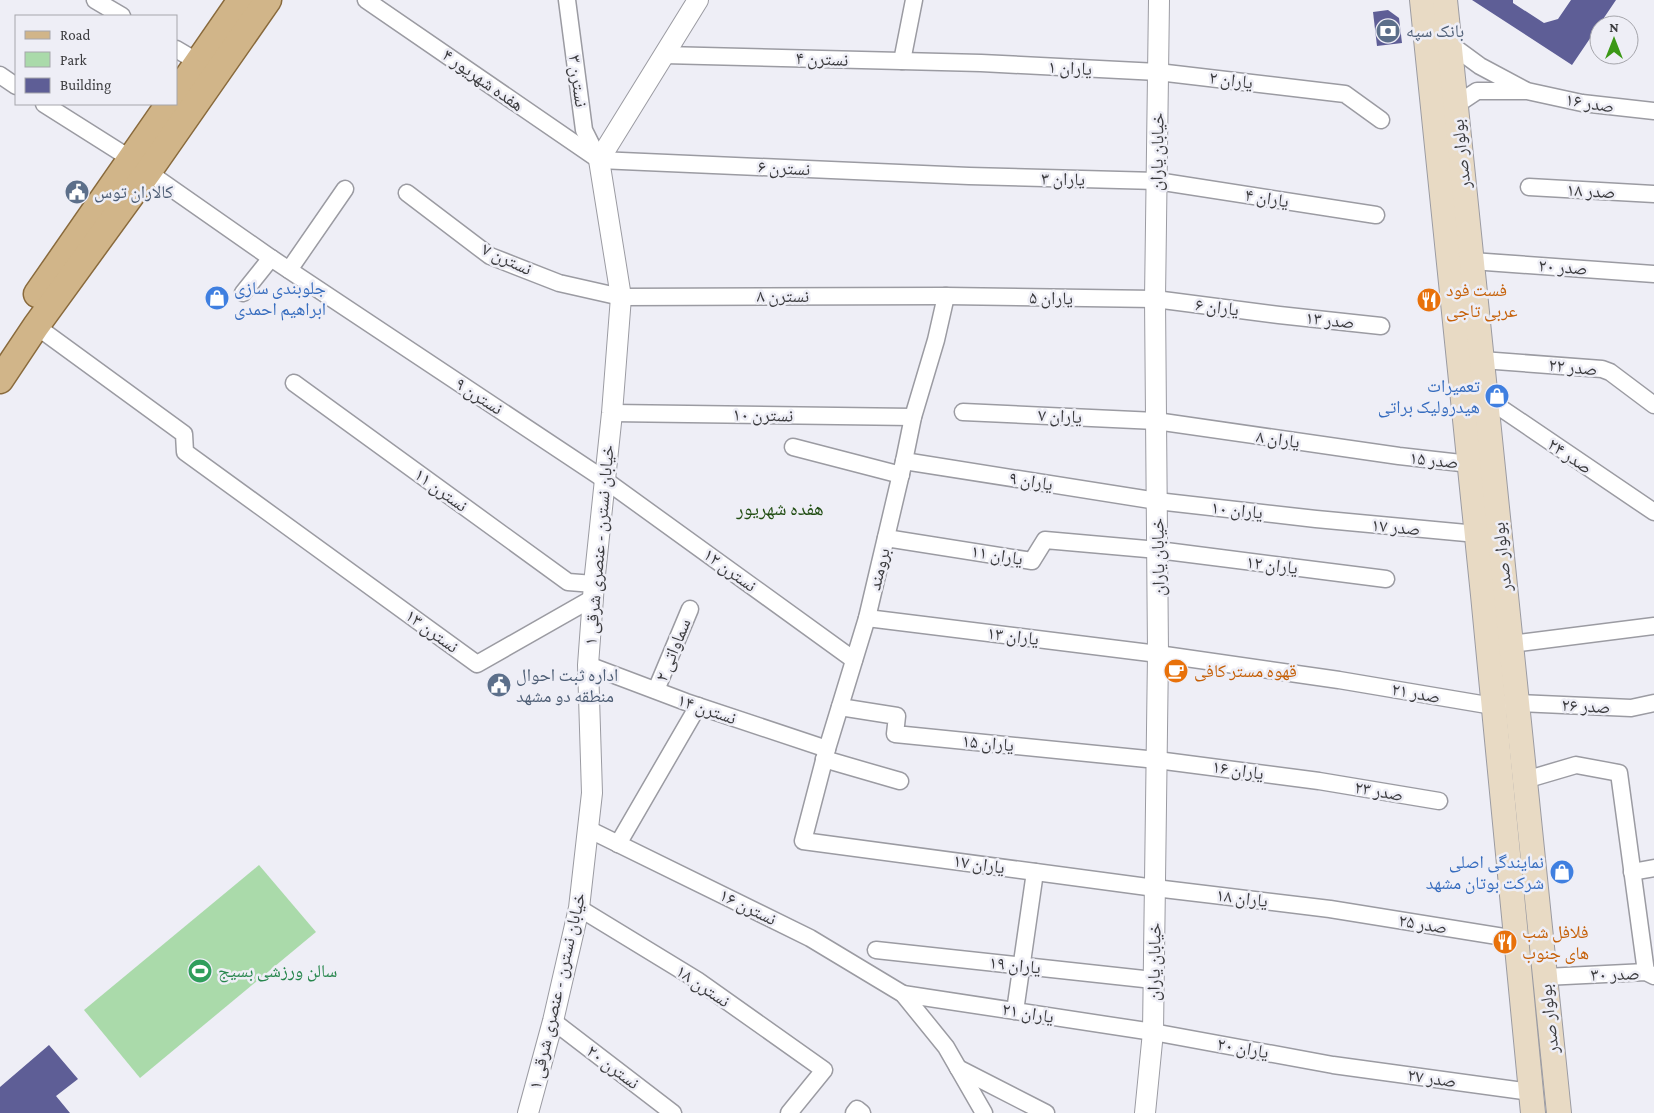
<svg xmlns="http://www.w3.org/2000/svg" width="1654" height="1113" font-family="'Crimson Pro','Noto Naskh Arabic',serif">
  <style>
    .green { fill: #aadaaa }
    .building { fill: #5e5e96 }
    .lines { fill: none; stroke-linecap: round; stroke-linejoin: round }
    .minor-casing { stroke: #9b9ba2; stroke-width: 19 }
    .tertiary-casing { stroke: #9b9ba2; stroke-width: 22 }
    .secondary-casing { stroke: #9b9ba2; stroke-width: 26 }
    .primary-casing { stroke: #896a3c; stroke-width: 29 }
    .minor { stroke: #fff; stroke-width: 16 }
    .tertiary { stroke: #fff; stroke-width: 20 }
    .secondary { stroke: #e8dac4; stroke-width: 24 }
    .primary { stroke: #d1b589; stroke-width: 26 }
    .labels { text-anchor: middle; stroke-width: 5; stroke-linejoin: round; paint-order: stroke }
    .service-label { font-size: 18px; fill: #4e5e75; stroke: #eeeef6; text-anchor: start }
    .street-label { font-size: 18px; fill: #3b3b3e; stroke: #eeeef6 }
    .shop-label { font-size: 18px; fill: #366cbe; stroke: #eeeef6; text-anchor: end }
    .food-label { font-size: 18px; fill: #c56008; stroke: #eeeef6; text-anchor: start }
    .leisure-label { font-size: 18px; fill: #27864d; stroke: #eeeef6; text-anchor: start }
    .neighbourhood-label { font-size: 19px; fill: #234f15; stroke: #eeeef6 }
  </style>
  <rect width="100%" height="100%" fill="#eeeef6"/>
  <path class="green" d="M259,865L316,932L140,1078L84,1010Z"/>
  <g class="building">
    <path d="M1472,0H1513V3L1544,23L1558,19L1571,0H1616L1572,65Z"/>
    <path d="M1388,10L1399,18L1402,43L1377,46L1373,12Z"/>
    <path d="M49,1045L78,1079L56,1096L70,1113H0V1087Z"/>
  </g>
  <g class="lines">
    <defs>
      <g id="minor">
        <path d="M95,0L122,16"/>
        <path d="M366,0L599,160"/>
        <path d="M567,0L584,130L598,158"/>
        <path d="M1450,44L1480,66L1525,90"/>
        <path d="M176,49L198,62"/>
        <path d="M664,55L981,63L1158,72L1345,94L1381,120"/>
        <path d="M902,61L914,0"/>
        <path d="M0,75L16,86"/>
        <path d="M44,104L131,159"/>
        <path d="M1456,105L1477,91H1527L1582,103L1654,111"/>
        <path d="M599,160L969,176L1157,181L1376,215"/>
        <path d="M148,172L271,258L605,480L854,660"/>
        <path d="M1529,187L1654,194"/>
        <path d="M407,193L490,256L559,283L621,297L946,296L1155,299L1279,315L1381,326"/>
        <path d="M1472,261L1654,274"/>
        <path d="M289,270L345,189"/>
        <path d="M243,293L271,258"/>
        <path d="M946,296L936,340L913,417L904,461L867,618L827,749L803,841L1155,888L1330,909L1516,939"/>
        <path d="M36,326L184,434L185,452L477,664L593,598"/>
        <path d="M1482,360L1602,369L1610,372L1654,405"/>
        <path d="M294,383L568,582L594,584"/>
        <path d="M1486,398L1654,512"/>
        <path d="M963,412L1156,421L1399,456L1470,464"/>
        <path d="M612,413L913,417"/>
        <path d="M793,447L901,475"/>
        <path d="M904,461L1157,501L1316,519L1477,534"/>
        <path d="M886,538L1032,561L1045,540L1158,550L1386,579"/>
        <path d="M867,618L1158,654L1339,680L1493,706L1517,703L1631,708L1654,703"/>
        <path d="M1511,644L1654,626"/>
        <path d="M588,665L686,702L827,749"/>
        <path d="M656,690L690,609"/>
        <path d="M840,707L897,716L895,734L1157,760L1319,781L1439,801"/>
        <path d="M824,759L900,781"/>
        <path d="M1525,780L1576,765L1619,773L1646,972"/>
        <path d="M588,829L810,938L903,994L946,1047L984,1113"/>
        <path d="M618,844L698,706"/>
        <path d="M1632,872L1654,868"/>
        <path d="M579,908L697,980L824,1070L789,1113"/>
        <path d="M876,950L1153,980"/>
        <path d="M1545,977L1646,972L1654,976"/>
        <path d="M903,994L1153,1032L1333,1065L1531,1092"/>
        <path d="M1015,1011L1035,872"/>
        <path d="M553,1021L673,1113"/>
        <path d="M958,1068L1046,1113"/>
        <path d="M854,1113L857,1109L862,1113"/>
      </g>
      <g id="tertiary">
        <path d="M528,1113L553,1021L579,908L592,793L588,665L594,584L612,413L621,297L599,160L698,0"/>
        <path d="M1145,1113L1153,1032L1158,654L1155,299L1159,0"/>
      </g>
      <g id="secondary">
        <path d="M1422,0L1483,595L1533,1113"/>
        <path d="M1445,0L1559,1113"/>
      </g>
      <g id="primary">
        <path d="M176,94L241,0"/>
        <path d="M37,294L169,104"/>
        <path d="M0,380L36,326L148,172L268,0"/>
      </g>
    </defs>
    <use href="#minor" class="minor-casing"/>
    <use href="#tertiary" class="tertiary-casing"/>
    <use href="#secondary" class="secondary-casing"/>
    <use href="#primary" class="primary-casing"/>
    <use href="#minor" class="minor"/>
    <use href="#tertiary" class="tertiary"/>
    <use href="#secondary" class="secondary"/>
    <use href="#primary" class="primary"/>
  </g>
  <defs>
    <symbol id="bank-disc" viewBox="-11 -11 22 22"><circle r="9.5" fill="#5c6f8a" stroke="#eeeef6"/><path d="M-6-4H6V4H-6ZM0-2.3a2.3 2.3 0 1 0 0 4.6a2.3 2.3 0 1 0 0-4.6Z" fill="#fff"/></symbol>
    <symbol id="civic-disc" viewBox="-11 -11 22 22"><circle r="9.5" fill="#5c6f8a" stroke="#eeeef6"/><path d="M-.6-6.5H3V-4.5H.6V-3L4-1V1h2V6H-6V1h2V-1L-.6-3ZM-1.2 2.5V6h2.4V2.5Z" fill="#fff"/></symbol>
    <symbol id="shop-disc" viewBox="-11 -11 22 22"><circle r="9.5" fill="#3f7fe0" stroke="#eeeef6"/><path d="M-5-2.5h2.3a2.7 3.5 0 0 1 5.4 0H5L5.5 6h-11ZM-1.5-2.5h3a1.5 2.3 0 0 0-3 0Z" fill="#fff"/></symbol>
    <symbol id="restaurant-disc" viewBox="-11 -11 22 22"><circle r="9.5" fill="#e8710a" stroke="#eeeef6"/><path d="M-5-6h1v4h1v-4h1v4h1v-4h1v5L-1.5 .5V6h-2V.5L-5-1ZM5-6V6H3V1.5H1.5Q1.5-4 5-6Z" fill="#fff"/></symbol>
    <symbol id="cafe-disc" viewBox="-11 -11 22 22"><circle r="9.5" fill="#e8710a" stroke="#eeeef6"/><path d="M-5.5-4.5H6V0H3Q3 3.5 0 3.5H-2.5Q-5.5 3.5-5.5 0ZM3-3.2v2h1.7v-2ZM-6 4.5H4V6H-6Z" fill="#fff"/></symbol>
    <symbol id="stadium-disc" viewBox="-11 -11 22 22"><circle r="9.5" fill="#2e9e5b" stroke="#eeeef6"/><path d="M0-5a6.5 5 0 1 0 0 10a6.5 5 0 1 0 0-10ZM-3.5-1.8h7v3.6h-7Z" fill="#fff"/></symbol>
  </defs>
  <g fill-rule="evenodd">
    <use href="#bank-disc" x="1374" y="17" width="28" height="28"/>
    <use href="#civic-disc" x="63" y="178" width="28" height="28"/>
    <use href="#shop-disc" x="203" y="284" width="28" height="28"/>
    <use href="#restaurant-disc" x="1415" y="286" width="28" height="28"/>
    <use href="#shop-disc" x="1483" y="382" width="28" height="28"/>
    <use href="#cafe-disc" x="1162" y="657" width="28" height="28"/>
    <use href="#civic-disc" x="485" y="671" width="28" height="28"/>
    <use href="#shop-disc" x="1548" y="858" width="28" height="28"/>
    <use href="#restaurant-disc" x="1491" y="928" width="28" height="28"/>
    <use href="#stadium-disc" x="186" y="957" width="28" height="28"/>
  </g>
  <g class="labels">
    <g class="service-label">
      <text x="1406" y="37">بانک سپه</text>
      <text x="94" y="198">كالاران توس</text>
      <text x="516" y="681">اداره ثبت احوال<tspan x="516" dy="21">منطقه دو مشهد</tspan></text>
    </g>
    <g class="street-label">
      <text transform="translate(822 59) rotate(2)" y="6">نسترن ۴</text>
      <text transform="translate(1070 68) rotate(3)" y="6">یاران ۱</text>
      <text transform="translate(483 80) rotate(35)" y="6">هفده شهریور ۴</text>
      <text transform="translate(1231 80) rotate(7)" y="6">یاران ۲</text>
      <text transform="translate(578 81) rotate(82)" y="6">نسترن ۳</text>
      <text transform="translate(1590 103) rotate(9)" y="6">صدر ۱۶</text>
      <text transform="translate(1157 152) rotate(-89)" y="6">خیابان یاران</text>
      <text transform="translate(1461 154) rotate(-96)" y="6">بولوار صدر</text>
      <text transform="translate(784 168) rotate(3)" y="6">نسترن ۶</text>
      <text transform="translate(1063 179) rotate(1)" y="6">یاران ۳</text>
      <text transform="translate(1591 191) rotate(3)" y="6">صدر ۱۸</text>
      <text transform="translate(1267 198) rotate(9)" y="6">یاران ۴</text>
      <text transform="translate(507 259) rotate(25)" y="6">نسترن ۷</text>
      <text transform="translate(1563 267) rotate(4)" y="6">صدر ۲۰</text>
      <text x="783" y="302">نسترن ۸</text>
      <text transform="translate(1051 298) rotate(1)" y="6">یاران ۵</text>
      <text transform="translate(1217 307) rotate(7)" y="6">یاران ۶</text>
      <text transform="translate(1330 320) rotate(6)" y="6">صدر ۱۳</text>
      <text transform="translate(1573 367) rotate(6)" y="6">صدر ۲۲</text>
      <text transform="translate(479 396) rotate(33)" y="6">نسترن ۹</text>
      <text transform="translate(763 415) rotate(1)" y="6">نسترن ۱۰</text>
      <text transform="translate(1060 416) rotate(3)" y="6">یاران ۷</text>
      <text transform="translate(1278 439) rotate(8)" y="6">یاران ۸</text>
      <text transform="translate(1570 456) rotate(34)" y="6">صدر ۲۴</text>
      <text transform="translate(1434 460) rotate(6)" y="6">صدر ۱۵</text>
      <text transform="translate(1031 481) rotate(9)" y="6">یاران ۹</text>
      <text transform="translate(441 490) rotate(36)" y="6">نسترن ۱۱</text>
      <text transform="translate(1237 510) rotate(6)" y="6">یاران ۱۰</text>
      <text transform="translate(1396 527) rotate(5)" y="6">صدر ۱۷</text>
      <text transform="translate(599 545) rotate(-85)" y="6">خیابان نسترن - عنصری شرقی ۱</text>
      <text transform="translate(997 555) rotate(9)" y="6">یاران ۱۱</text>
      <text transform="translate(1158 557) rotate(-91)" y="6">خیابان یاران</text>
      <text transform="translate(1502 557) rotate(-96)" y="6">بولوار صدر</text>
      <text transform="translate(1272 565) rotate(7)" y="6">یاران ۱۲</text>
      <text transform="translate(879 569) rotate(-76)" y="6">برومند</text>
      <text transform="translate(730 570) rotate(36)" y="6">نسترن ۱۲</text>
      <text transform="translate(432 631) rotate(36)" y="6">نسترن ۱۳</text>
      <text transform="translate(1013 636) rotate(7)" y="6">یاران ۱۳</text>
      <text transform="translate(673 650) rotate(-68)" y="6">سماواتی ۲</text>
      <text transform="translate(1416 693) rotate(10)" y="6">صدر ۲۱</text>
      <text transform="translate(1586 706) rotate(3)" y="6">صدر ۲۶</text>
      <text transform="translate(707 709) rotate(19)" y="6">نسترن ۱۴</text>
      <text transform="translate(988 743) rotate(5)" y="6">یاران ۱۵</text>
      <text transform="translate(1238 770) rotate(8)" y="6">یاران ۱۶</text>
      <text transform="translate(1379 791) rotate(10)" y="6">صدر ۲۳</text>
      <text transform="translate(979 864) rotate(8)" y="6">یاران ۱۷</text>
      <text transform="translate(1242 898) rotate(7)" y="6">یاران ۱۸</text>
      <text transform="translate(748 907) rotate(26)" y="6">نسترن ۱۶</text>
      <text transform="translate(1423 924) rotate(9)" y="6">صدر ۲۵</text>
      <text transform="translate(1154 962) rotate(-89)" y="6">خیابان یاران</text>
      <text transform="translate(1015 965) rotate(6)" y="6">یاران ۱۹</text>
      <text transform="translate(1615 974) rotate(-2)" y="6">صدر ۳۰</text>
      <text transform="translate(703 986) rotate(34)" y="6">نسترن ۱۸</text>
      <text transform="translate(557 991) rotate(-77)" y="6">خیابان نسترن - عنصری شرقی ۱</text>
      <text transform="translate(1028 1013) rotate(9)" y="6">یاران ۲۱</text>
      <text transform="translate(1549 1019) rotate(-96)" y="6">بولوار صدر</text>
      <text transform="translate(1243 1048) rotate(10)" y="6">یاران ۲۰</text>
      <text transform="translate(613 1067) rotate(37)" y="6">نسترن ۲۰</text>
      <text transform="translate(1432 1078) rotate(8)" y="6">صدر ۲۷</text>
    </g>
    <g class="shop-label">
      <text x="234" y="294" text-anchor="start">جلوبندی سازی<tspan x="234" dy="21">ابراهیم احمدی</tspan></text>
      <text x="1480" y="392">تعمیرات<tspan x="1480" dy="21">هیدرولیک براتی</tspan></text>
      <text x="1544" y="868">نمایندگی اصلی<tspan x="1544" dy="21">شرکت بوتان مشهد</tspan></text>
    </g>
    <g class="food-label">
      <text x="1446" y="296">فست فود<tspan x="1446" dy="21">عربی تاجی</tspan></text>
      <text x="1194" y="677">قهوه مستر کافی</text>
      <text x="1522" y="938">فلافل شب<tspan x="1522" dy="21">های جنوب</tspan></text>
    </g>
    <g class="leisure-label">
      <text x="218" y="977">سالن ورزشی بسیج</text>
    </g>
    <g class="neighbourhood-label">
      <text x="780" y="515">هفده شهریور</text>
    </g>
  </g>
  <rect x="15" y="15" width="162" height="90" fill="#eeeef6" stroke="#a6a6ac"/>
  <rect x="25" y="31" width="25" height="8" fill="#d1b589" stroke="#a6a6ac"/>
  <text x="60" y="40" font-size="15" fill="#3b3b3e">Road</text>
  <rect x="25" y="52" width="25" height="15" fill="#aadaaa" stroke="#a6a6ac"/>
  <text x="60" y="65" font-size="15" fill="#3b3b3e">Park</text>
  <rect x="25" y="78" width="25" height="15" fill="#5e5e96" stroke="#a6a6ac"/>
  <text x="60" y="90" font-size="15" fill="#3b3b3e">Building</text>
  <g transform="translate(1614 40)"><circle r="24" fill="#eeeef6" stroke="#a6a6ac"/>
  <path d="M0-4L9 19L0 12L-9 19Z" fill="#3b9816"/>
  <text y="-8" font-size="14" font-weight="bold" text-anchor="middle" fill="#3b3b3e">N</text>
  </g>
</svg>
